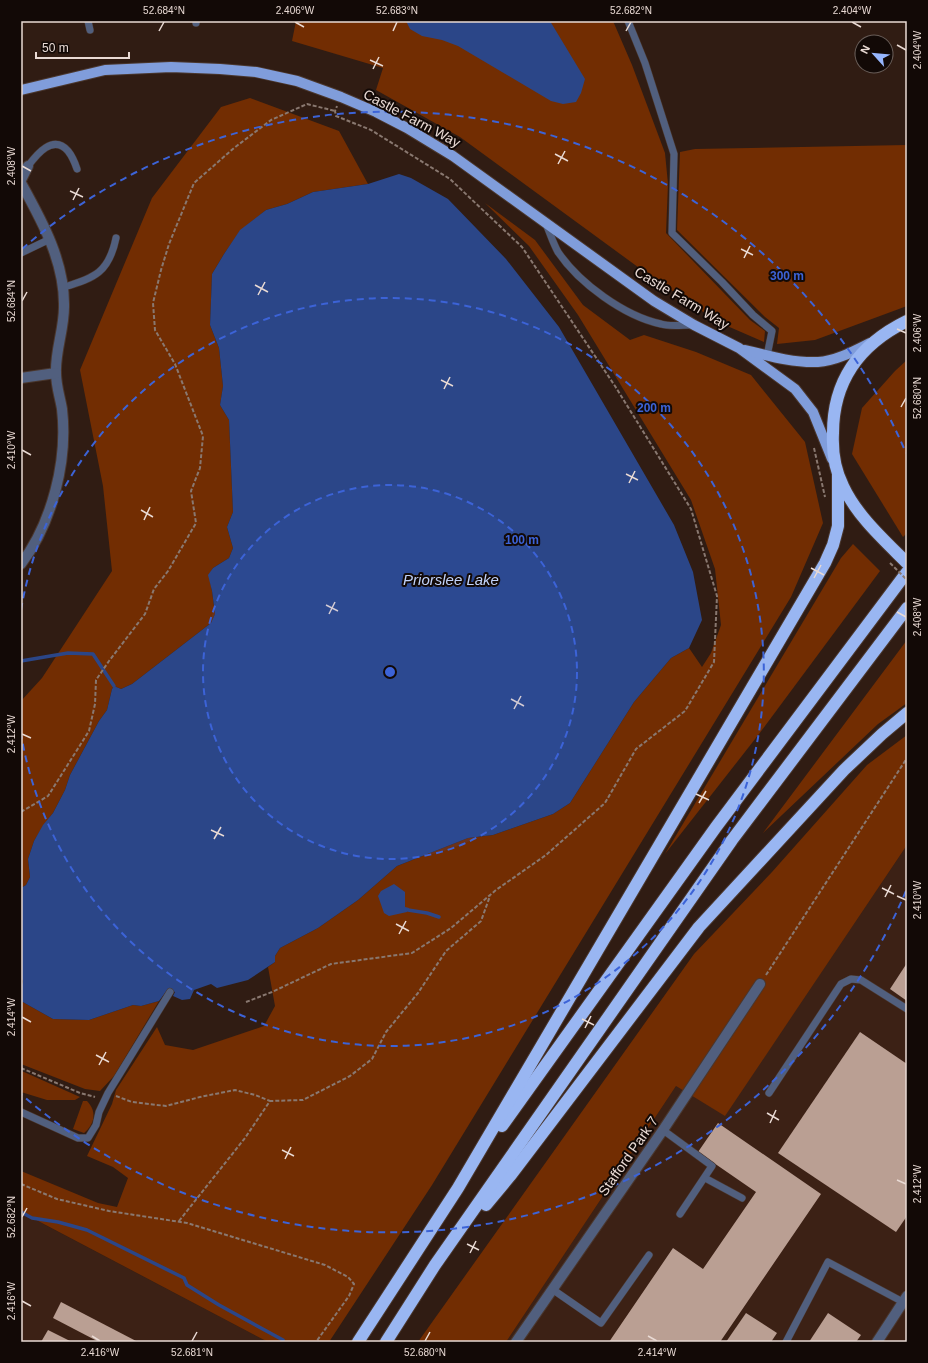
<svg xmlns="http://www.w3.org/2000/svg" width="928" height="1363" font-family="Arial,sans-serif">
  <style>
    .built { fill: #3c2115 }
    .green { fill: #722d02 }
    .water { fill: #2b4688 }
    .lines { fill: none; stroke-linecap: round; stroke-linejoin: round }
    .stream { stroke: #2b4688; stroke-width: 3.5 }
    .building { fill: #ba9f93 }
    .lane-casing { stroke: #4a372e; stroke-width: 8 }
    .street-casing { stroke: #4a372e; stroke-width: 12 }
    .primary-casing { stroke: #4a372e; stroke-width: 12 }
    .highway-casing { stroke: #4a372e; stroke-width: 14 }
    .path { stroke: #897870; stroke-width: 2; stroke-dasharray: 4 2; stroke-linecap: butt }
    .lane { stroke: #515f7e; stroke-width: 7 }
    .street { stroke: #515f7e; stroke-width: 10 }
    .primary { stroke: #809ddb; stroke-width: 10 }
    .highway { stroke: #99b6f2; stroke-width: 12 }
    .path-bridge { stroke: #897870; stroke-width: 2; stroke-dasharray: 4 2; stroke-linecap: butt }
    .ticks { fill: none; stroke: #e9dad4; stroke-width: 1.5 }
    .ring { fill: none; stroke: #3c63d7; stroke-width: 2; stroke-dasharray: 7 5 }
    .labels { text-anchor: middle; stroke-width: 4; stroke-linejoin: round; paint-order: stroke }
    .street-label { font-size: 14px; fill: #e9dad4; stroke: #120906 }
    .water-label { font-size: 15px; font-style: italic; fill: #c1d3fa; stroke: #120906 }
    .centre { fill: #3c63d7; stroke: #120906; stroke-width: 2 }
    .ring-label { font-size: 12px; text-anchor: middle; font-weight: bold; fill: #3c63d7; stroke: #120906; stroke-width: 4; stroke-linejoin: round; paint-order: stroke }
    .neatline { fill: none; stroke: #e9dad4; stroke-width: 1.5 }
    .ticks-label { font-size: 10px; text-anchor: middle; fill: #e9dad4 }
  </style>
  <rect width="100%" height="100%" fill="#301c13"/>
  <g class="built">
    <path d="M907,845V1342H506L676,1086L725,1115Z"/>
    <path d="M21,1211L32,1218L268,1342H21Z"/>
  </g>
  <g class="green">
    <path d="M296,21H613L632,65L665,153L668,184L666,233L750,320L765,331L764,342L718,322L642,270L460,137L376,90L383,68L292,41Z"/>
    <path d="M250,98L339,131L368,184L313,192L287,204L266,210L240,231L224,254L212,274L210,325L219,348L223,386L220,405L229,420L233,512L227,527L233,548L229,558L213,568L209,575L212,591L215,614L211,623L132,684L121,689L114,686L112,689L107,710L99,721L70,775L65,790L53,813L43,826L34,841L28,859L30,877L26,885L21,888V701L42,678L112,571L103,486L80,370L152,198L221,107Z"/>
    <path d="M907,145V306L815,340L777,344L779,328L765,317L677,230L680,152L695,149Z"/>
    <path d="M485,203L535,240L583,305L630,340L644,335L696,352L751,375L805,442L823,523L791,597L432,1185L329,1342H268L21,1212V1171L98,1203L117,1207L128,1178L113,1167L87,1156L112,1104L116,1090L157,1027L165,1045L193,1050L264,1026L275,1006L268,967L275,962V956L280,948L318,928L358,900L397,866L468,838L493,835L553,814L570,803L634,702L671,658L689,648L702,667L711,653L721,625L715,569L691,500L578,315L529,246Z"/>
    <path d="M907,360V533L903,537L852,454L862,408L895,371Z"/>
    <path d="M853,544L880,571L759,734L665,854L841,558Z"/>
    <path d="M907,640V703L878,724L763,833Z"/>
    <path d="M907,735V845L725,1116L676,1086L506,1342H418L694,954L772,872L867,765Z"/>
    <path d="M21,1001L53,1019L89,1020L133,1005L141,1006L159,1001L114,1076L100,1091L85,1089L21,1064Z"/>
    <path d="M21,1071L24,1072L80,1097L75,1100H47L21,1092Z"/>
    <path d="M83,1101H87C97,1111 95,1124 84,1133L73,1129Z"/>
  </g>
  <g class="water">
    <path d="M406,21H550L585,79L581,93L576,102L563,104L551,101L458,46L442,40L422,36L410,29Z"/>
    <path d="M399,174L411,178L448,199L506,259L559,327L674,525L693,572L702,620L689,648L671,658L634,702L570,803L553,814L493,835L468,838L397,866L358,900L318,928L280,948L275,956V962L248,980L217,988L211,984L194,990L190,999L182,1000L173,996L175,992L168,989L159,1001L141,1006L133,1005L89,1020L53,1019L21,1001V989L23,981L21,977V888L26,885L30,877L28,859L34,841L43,825L53,813L65,790L70,775L99,721L107,710L112,689L114,686L121,689L132,684L211,623L215,614L212,591L208,575L213,568L229,558L233,548L227,527L233,512L229,420L220,405L223,386L219,348L210,325L212,274L224,254L240,230L266,210L287,204L313,192L368,184Z"/>
    <path d="M394,884L405,892V907L409,908L407,912L389,916L384,913L378,896L381,891Z"/>
  </g>
  <g class="lines">
    <g class="stream">
      <path d="M21,661L68,653L93,654L114,686"/>
      <path d="M408,910L427,913L439,917"/>
      <path d="M21,1212L32,1218L58,1222L87,1230L184,1278L187,1285L219,1305L283,1340"/>
    </g>
  </g>
  <g class="building">
    <path d="M907,963V1001L890,989Z"/>
    <path d="M860,1032L907,1064V1216L896,1232L778,1153Z"/>
    <path d="M718,1123L821,1194L720,1342H609L673,1248L703,1269L756,1192L698,1152Z"/>
    <path d="M61,1302L138,1342H99L53,1318Z"/>
    <path d="M746,1313L777,1333L771,1342H726Z"/>
    <path d="M828,1313L861,1335L856,1342H809Z"/>
    <path d="M48,1330L72,1342H41Z"/>
  </g>
  <g class="lines">
    <defs>
      <g id="lane">
        <path d="M88,21L90,30"/>
        <path d="M628,21L645,63L674,154L672,233L722,282L753,315L772,331L767,356"/>
        <path d="M196,23V21"/>
        <path d="M28,166C37,154 53,134 68,151C72,156 75,163 77,169"/>
        <path d="M546,224C550,233 553,243 558,252C579,283 624,316 661,324C670,327 682,325 692,325"/>
        <path d="M21,253L50,239"/>
        <path d="M64,287C95,278 109,272 116,238"/>
        <path d="M769,1093L841,984L851,979L861,980L907,1009"/>
        <path d="M21,1112L78,1138H88L96,1125L99,1112L108,1093L170,992"/>
        <path d="M663,1130L712,1166L680,1214"/>
        <path d="M705,1178L742,1198"/>
        <path d="M552,1289L601,1323L649,1255"/>
        <path d="M786,1342L828,1262L903,1302"/>
      </g>
      <g id="street">
        <path d="M21,180L28,166"/>
        <path d="M21,183C42,221 65,262 64,307C64,330 55,351 56,373C56,386 60,397 62,409C68,461 52,523 21,564"/>
        <path d="M21,378L56,373"/>
        <path d="M516,1342L663,1130L760,984"/>
        <path d="M877,1342L907,1296"/>
      </g>
      <g id="primary">
        <path d="M21,90L105,70L171,67L220,69L256,72L297,81L341,97L376,112L407,128L453,156L654,301L694,325L739,348L795,389L813,412L832,459"/>
        <path d="M745,350C769,356 793,363 818,362C836,361 854,351 870,343"/>
      </g>
      <g id="highway">
        <path d="M907,321C860,344 833,380 833,433C832,452 835,470 843,486C857,516 884,540 907,563"/>
        <path d="M502,1126L716,827L907,572"/>
        <path d="M486,1205L510,1176L699,927L844,770L882,734L907,713"/>
        <path d="M358,1342L458,1188L825,563L833,545L838,526V475"/>
        <path d="M386,1342L435,1265L732,840L907,608"/>
      </g>
    </defs>
    <use href="#lane" class="lane-casing"/>
    <use href="#street" class="street-casing"/>
    <use href="#primary" class="primary-casing"/>
    <use href="#highway" class="highway-casing"/>
    <g class="path">
      <path d="M814,448L825,497"/>
      <path d="M21,812L48,796L89,731L95,704L96,680L109,661L145,614L154,589L168,571L196,523L191,491L200,468L203,436L175,364L155,330L153,303L161,270L169,244L194,183L234,148L271,120L307,104L335,111"/>
      <path d="M766,975L907,758"/>
      <path d="M246,1002L272,992L331,964L412,953L451,928L496,890L546,855L605,803L636,749L685,711L714,662L717,596L691,509L615,386L522,247L450,179L371,130L336,116L335,111L337,106"/>
      <path d="M21,1068L80,1093L95,1097"/>
      <path d="M116,1096L132,1102L166,1106L200,1097L235,1090L255,1095L270,1101"/>
      <path d="M21,1184L57,1199L109,1211L187,1223L325,1265L348,1277L354,1284L349,1296L316,1342"/>
      <path d="M179,1221L245,1138L270,1101L303,1100L350,1076L372,1059L386,1032L418,993L446,951L481,921L490,896"/>
    </g>
    <use href="#lane" class="lane"/>
    <use href="#street" class="street"/>
    <use href="#primary" class="primary"/>
    <use href="#highway" class="highway"/>
    <path class="path-bridge" d="M890,563L907,580"/>
  </g>
  <path class="ticks" d="M295,22L304,27M852,22L861,27M159,31L164,22M393,31L397,22M626,31L631,22M897,45L906,50M370,60L383,66M373,69L379,57M555,154L568,161M558,164L565,151M22,166L31,171M70,191L83,197M73,200L79,188M741,249L753,255M744,258L750,246M255,285L268,292M258,295L265,282M22,301L27,292M897,329L906,333M441,380L453,386M444,389L450,377M901,407L906,398M22,450L31,455M626,474L638,480M629,483L635,471M141,510L153,517M144,520L150,507M811,568L824,575M814,578L821,565M326,605L338,611M897,612L906,617M329,614L335,602M511,699L524,706M514,709L521,696M22,734L31,738M696,794L709,800M699,803L706,791M211,830L224,836M214,839L221,827M882,888L894,894M897,896L906,900M885,897L891,885M396,924L409,931M399,934L406,921M22,1017L31,1022M582,1019L594,1025M585,1028L591,1016M96,1055L109,1062M99,1065L106,1052M767,1113L779,1120M770,1123L776,1110M282,1150L294,1156M285,1159L291,1147M897,1180L906,1184M22,1217L27,1208M467,1244L479,1250M470,1253L476,1241M22,1301L31,1306M92,1336L100,1341M648,1336L657,1341M192,1341L197,1332M425,1341L430,1332"/>
  <circle cx="390" cy="672" r="187" fill="#3c63d7" fill-opacity=".12"/>
  <g class="ring">
    <circle cx="390" cy="672" r="187"/>
    <path d="M21 610A374 374 0 1 1 21 734"/>
    <path d="M906 891A561 561 0 0 1 22 1095M22 249A561 561 0 0 1 906 453"/>
  </g>
  <g class="labels">
    <g class="street-label">
      <text transform="translate(412 118) rotate(28)" y="5">Castle Farm Way</text>
      <text transform="translate(682 298) rotate(31)" y="5">Castle Farm Way</text>
      <text transform="translate(628 1156) rotate(-55)" y="5">Stafford Park 7</text>
    </g>
    <g class="water-label">
      <text x="451" y="585">Priorslee Lake</text>
    </g>
  </g>
  <circle cx="390" cy="672" r="6" class="centre"/>
  <g class="ring-label">
    <text x="787" y="280">300 m</text>
    <text x="654" y="412">200 m</text>
    <text x="522" y="544">100 m</text>
  </g>
  <rect width="928" height="1363" fill="none" stroke="#120906" stroke-width="44"/>
  <g transform="translate(874 54) rotate(297)"><circle r="19" fill="#120906" stroke="#685d58"/>
  <path d="M0-3L7 15L0 10L-7 15Z" fill="#96b6fd"/>
  <text y="-6" font-size="11" font-weight="bold" text-anchor="middle" fill="#e9dad4">N</text>
  </g>
  <path d="M36 52v6h93v-6" fill="none" stroke="#e9dad4" stroke-width="2"/>
  <text x="42" y="52" font-size="12" fill="#e9dad4" stroke="#120906" stroke-width="3" paint-order="stroke">50 m</text>
  <rect x="22" y="22" width="884" height="1319" class="neatline"/>
  <g class="ticks-label">
    <text x="164" y="14">52.684°N</text>
    <text x="295" y="14">2.406°W</text>
    <text x="397" y="14">52.683°N</text>
    <text x="631" y="14">52.682°N</text>
    <text x="852" y="14">2.404°W</text>
    <text transform="translate(917 50) rotate(-90)" y="4">2.404°W</text>
    <text transform="translate(11 166) rotate(-90)" y="4">2.408°W</text>
    <text transform="translate(11 301) rotate(-90)" y="4">52.684°N</text>
    <text transform="translate(917 333) rotate(-90)" y="4">2.406°W</text>
    <text transform="translate(917 398) rotate(-90)" y="4">52.680°N</text>
    <text transform="translate(11 450) rotate(-90)" y="4">2.410°W</text>
    <text transform="translate(917 617) rotate(-90)" y="4">2.408°W</text>
    <text transform="translate(11 734) rotate(-90)" y="4">2.412°W</text>
    <text transform="translate(917 900) rotate(-90)" y="4">2.410°W</text>
    <text transform="translate(11 1017) rotate(-90)" y="4">2.414°W</text>
    <text transform="translate(917 1184) rotate(-90)" y="4">2.412°W</text>
    <text transform="translate(11 1217) rotate(-90)" y="4">52.682°N</text>
    <text transform="translate(11 1301) rotate(-90)" y="4">2.416°W</text>
    <text x="100" y="1356">2.416°W</text>
    <text x="192" y="1356">52.681°N</text>
    <text x="425" y="1356">52.680°N</text>
    <text x="657" y="1356">2.414°W</text>
  </g>
</svg>
